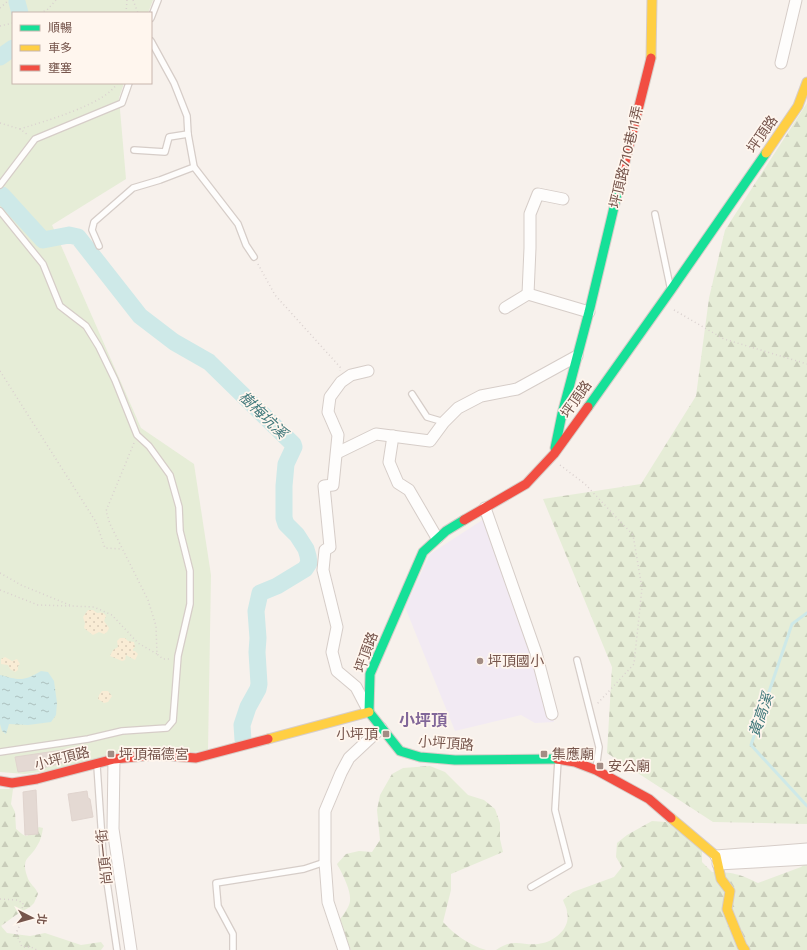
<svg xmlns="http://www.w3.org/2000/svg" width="807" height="950" font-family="Commissioner,'Noto Sans TC',sans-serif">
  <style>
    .education { fill: #f2eaf3 }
    .grass { fill: #e6edd7 }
    .forest { fill: url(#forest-firs) }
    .sand { fill: url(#sand-dots) }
    .water { fill: url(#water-ripples) }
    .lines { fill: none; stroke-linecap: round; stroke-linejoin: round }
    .stream { stroke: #cee9e8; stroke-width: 3 }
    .river { stroke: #cee9e8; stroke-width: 17 }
    .building { fill: #e4d9d3; stroke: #e0d4ce }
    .lane-casing { stroke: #d6cdc8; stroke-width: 8 }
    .street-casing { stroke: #d6cdc8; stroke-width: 13 }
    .fast-casing { stroke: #d7cdc8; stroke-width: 11 }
    .slow-casing { stroke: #d7cdc8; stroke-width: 11 }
    .jam-casing { stroke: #d7cdc8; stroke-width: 11 }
    .path { stroke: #dad1cf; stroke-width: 1.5; stroke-dasharray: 1 3; stroke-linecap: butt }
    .lane { stroke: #fefdfc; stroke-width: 5.5 }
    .street { stroke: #fefdfc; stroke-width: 11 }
    .fast { stroke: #16e098; stroke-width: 9 }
    .slow { stroke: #ffcf43; stroke-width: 9 }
    .jam { stroke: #f24e42; stroke-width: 9 }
    .poi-dot { fill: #a38c84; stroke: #fff6ee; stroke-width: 1.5 }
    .labels { text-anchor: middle; stroke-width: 3.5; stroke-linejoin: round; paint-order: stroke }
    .street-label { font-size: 14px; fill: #76554c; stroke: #fff6ee }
    .poi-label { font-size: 14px; fill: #76554c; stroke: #fff6ee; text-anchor: start }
    .water-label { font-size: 15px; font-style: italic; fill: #40787b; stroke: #fff6ee }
    .quarter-label { font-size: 16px; font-weight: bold; fill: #826799; stroke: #fff6ee }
  </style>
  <defs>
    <pattern id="forest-firs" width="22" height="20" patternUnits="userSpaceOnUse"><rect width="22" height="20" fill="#e6edd7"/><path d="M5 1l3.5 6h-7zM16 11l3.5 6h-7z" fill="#c9cdba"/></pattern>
    <pattern id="sand-dots" width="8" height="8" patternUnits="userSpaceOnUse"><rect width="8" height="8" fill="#f9ecd5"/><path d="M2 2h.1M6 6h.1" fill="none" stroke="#d9ccb8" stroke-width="1.8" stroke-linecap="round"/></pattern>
    <pattern id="water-ripples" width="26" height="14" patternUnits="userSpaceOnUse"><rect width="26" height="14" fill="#cee9e8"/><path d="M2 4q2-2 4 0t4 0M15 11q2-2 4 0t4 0" fill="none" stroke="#acc0be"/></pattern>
  </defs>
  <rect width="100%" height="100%" fill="#f7f1ec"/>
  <path class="education" d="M487,517L554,722L535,723L521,715L455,731L405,607L430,554Z"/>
  <path class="grass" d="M0,0H153L148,13H13V83H124L119,98L126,179L52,225L141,428L194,464L211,575L208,750L25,774L0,772Z"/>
  <g class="forest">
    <path d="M807,103V824L713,822L607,753L612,667L543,499L641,484L696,396L709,298L725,230Z"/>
    <path d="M430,766L445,772L468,795L484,800L495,809L500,823V839L503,852L451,874V890L443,922C455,935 469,945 486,950H351L345,938L335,926C339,920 346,912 349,905C354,895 342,873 337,864L346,854L359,851L372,852L380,840L377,810L380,795L392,774L403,768Z"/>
    <path d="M0,789H13L11,804L15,812L16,829C20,832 22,835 27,836L39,827L43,828C42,834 41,840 37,846C30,859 21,857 27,876C29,884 36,887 38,894L34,903L30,907L16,915L1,926L7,933L30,936L45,933L81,945L101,942L104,946L101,950H0Z"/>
    <path d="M652,821L666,822L702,848V862L712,872C732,872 740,874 758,883L801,867L807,863V950H496C516,936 525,948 543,943C557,940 571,926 567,912C567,908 564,904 563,900L573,892L614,877L622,867L616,857L617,843L627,835Z"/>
  </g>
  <g class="sand">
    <path d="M88,610H93L97,613C101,612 104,612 106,616L104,621L109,628L107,632L104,634L99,632L93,635L84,628L85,623L83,617Z"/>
    <path d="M120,638H125L128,641L134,642L135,647L133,649V651H135L138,654L135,660L126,655L125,660L122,661L110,656L113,650L118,647L117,641Z"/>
    <path d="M5,657L12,661L17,659L20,664L18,666V670L15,672L10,669L8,665L1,664V659Z"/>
    <path d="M102,691H108L112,696L108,702L104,703L98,699L99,695Z"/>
  </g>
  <path class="water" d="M41,671L48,672L54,681L57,703L56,715L51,722L28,725L9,724L6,734L2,731L0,724V675C19,680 23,682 41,671Z"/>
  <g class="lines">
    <path class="stream" d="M807,613L792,624L751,745L807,806"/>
    <g class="river">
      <path d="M17,2L20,13"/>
      <path d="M0,57L13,48"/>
      <path d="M2,195L43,240L69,235L78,237L140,316L174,342L209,362L293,444L294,447L286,464L284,486V518L286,524L297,535L306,549L308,556L309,563L305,569L277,586L260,593L256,611L258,638L257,652L259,684L258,689L248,707L242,725L243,740"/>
    </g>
  </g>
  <g class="building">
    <path d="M83,747L85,757L35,770L18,772L15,757Z"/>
    <path d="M36,790L38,834L25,835L23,792Z"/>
    <path d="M87,791L88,798L90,799L93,817L72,821L68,794Z"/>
  </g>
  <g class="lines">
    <defs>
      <g id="lane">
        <path d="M151,18L158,0"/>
        <path d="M151,41L174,83L187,116L188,134L194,167L238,224L246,245L254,257"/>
        <path d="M134,150L165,152L169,137L188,134"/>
        <path d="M0,185L35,139L122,103L129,83"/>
        <path d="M0,211L43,264L60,306L86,326L99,347L115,380L137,435L149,446L170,475L179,507L180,531L190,571V604L178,656L173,721L167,728L122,731L88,739L0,752"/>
        <path d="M655,214L670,286"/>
        <path d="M99,246L92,230L94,222L133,188L160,180L194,167"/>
        <path d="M412,394L427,417L444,422"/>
        <path d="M577,660L599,747L596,769"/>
        <path d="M97,766L103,855L117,950"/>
        <path d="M531,887L569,865L555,810L558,760"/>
        <path d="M233,950V934L218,906L216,883L304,869L325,862"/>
      </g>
      <g id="street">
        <path d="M781,63L796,0"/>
        <path d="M563,199L538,194L530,214V248L528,294L589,312"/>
        <path d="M505,308L528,294"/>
        <path d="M393,436L389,462L398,483L409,490L437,538"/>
        <path d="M337,453L376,434L430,441L444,422L458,408L481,396L517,389L577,356"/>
        <path d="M485,508L536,653L552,714"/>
        <path d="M368,710L356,687L337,671L332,652L337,627L323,570L325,550L330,547L324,486L333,485L338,435L328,412L330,397L341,382L351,375L368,371"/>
        <path d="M114,759L113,829L131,950"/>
        <path d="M716,856L807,849"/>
        <path d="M718,864L807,859"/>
        <path d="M344,950L328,902L325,862V811L341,773L349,758L381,728"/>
      </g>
      <g id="fast">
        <path d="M588,407L671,290L766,153"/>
        <path d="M555,448L562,414L589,312L621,178"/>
        <path d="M369,712L370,674L423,552L446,531L464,520"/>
        <path d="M369,712L400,751L420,757L455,760L557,759"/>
      </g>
      <g id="slow">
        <path d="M651,58L652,0"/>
        <path d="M766,153L798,106L807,82"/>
        <path d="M268,739L369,712"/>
        <path d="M671,818L716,856L721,879L730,891L727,909L742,946L745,950"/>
      </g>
      <g id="jam">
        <path d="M621,178L651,58"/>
        <path d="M464,520L526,484L554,454L588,407"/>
        <path d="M557,759L575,762L596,770L649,799L671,818"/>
        <path d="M0,781L12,783L37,779L114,759L156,755L196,758L268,739"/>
      </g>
    </defs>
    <use href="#lane" class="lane-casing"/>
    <use href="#street" class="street-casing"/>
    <use href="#fast" class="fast-casing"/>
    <use href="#slow" class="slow-casing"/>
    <use href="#jam" class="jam-casing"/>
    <g class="path">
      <path d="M133,0L138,13"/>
      <path d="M0,8L9,0"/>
      <path d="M40,13L47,10L56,0"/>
      <path d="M126,13L127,0"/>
      <path d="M0,26L13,23"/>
      <path d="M0,123L20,129L28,135"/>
      <path d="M20,129C42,122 107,104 117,83"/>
      <path d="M258,264L275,295L340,367V371"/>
      <path d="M674,310L724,339L807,364"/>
      <path d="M0,371L96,522L105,548L121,549"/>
      <path d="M134,443L106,511L110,524L148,600L156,626L157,654L163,659H171"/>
      <path d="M560,465L585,484L633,535L642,588L634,664L597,704"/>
      <path d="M0,573L21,585L72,606L94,607L112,615L138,643L157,654"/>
      <path d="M0,590L38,605L70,606"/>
      <path d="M0,899L17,900L23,903L20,925L16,933L22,947H31L37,950"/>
    </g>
    <use href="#lane" class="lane"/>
    <use href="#street" class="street"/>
    <use href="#fast" class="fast"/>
    <use href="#slow" class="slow"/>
    <use href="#jam" class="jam"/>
  </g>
  <g class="poi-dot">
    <circle cx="480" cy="661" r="4"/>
    <rect x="382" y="730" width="8" height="8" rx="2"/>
    <rect x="107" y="750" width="8" height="8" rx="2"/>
    <rect x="540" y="750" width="8" height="8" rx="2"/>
    <rect x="596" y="762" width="8" height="8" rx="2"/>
  </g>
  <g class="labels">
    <g class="street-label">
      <text transform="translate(762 134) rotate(-55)" y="5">坪頂路</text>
      <text transform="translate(626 157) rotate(-77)" y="5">坪頂路710巷11弄</text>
      <text transform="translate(576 399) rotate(-55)" y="5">坪頂路</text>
      <text transform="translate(366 652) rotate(-70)" y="5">坪頂路</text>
      <text transform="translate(446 743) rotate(4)" y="5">小坪頂路</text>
      <text transform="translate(62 758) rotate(-14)" y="5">小坪頂路</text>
      <text transform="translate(104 857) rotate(-96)" y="5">尚頂一街</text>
    </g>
    <g class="poi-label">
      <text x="488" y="666">坪頂國小</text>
      <text x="378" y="739" text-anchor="end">小坪頂</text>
      <text x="119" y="759">坪頂福德宮</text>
      <text x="552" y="759">集應廟</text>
      <text x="608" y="771">安公廟</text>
    </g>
    <g class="water-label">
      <text transform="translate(263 415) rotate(44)" y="5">樹梅坑溪</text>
      <text transform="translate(761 715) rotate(-71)" y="5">黃高溪</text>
    </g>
    <g class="quarter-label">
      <text x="423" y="726">小坪頂</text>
    </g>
  </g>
  <rect x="12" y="12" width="140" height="72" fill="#fff6ee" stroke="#c8b6ad"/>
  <rect x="20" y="25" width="20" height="6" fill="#16e098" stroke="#c8b6ad"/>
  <text x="48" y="32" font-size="12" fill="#76554c">順暢</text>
  <rect x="20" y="45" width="20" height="6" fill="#ffcf43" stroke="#c8b6ad"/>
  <text x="48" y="52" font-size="12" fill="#76554c">車多</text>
  <rect x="20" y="65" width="20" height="6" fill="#f24e42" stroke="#c8b6ad"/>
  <text x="48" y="72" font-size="12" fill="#76554c">壅塞</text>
  <g transform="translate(32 918) rotate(96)" stroke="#fff6ee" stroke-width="3" paint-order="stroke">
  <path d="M0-3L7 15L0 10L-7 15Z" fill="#76554c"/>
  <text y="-6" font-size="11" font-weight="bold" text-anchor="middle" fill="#76554c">北</text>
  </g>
</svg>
